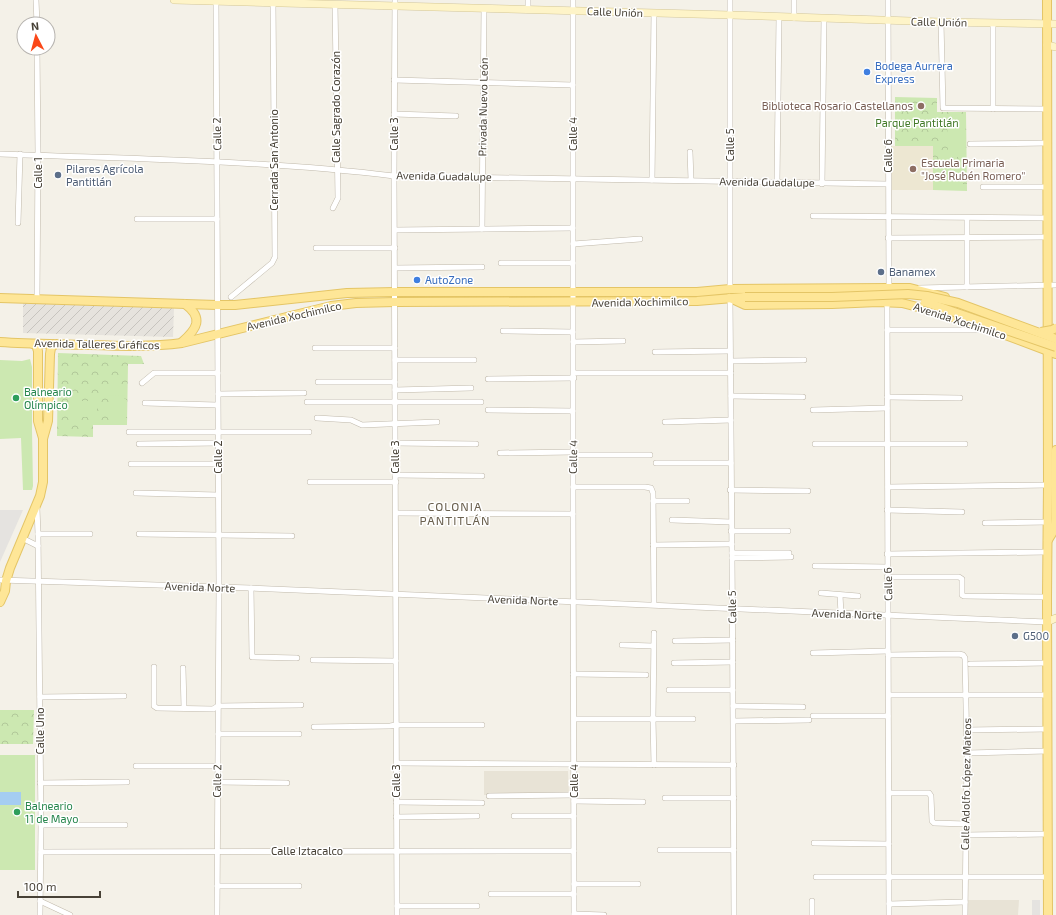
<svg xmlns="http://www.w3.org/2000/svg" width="1056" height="915" font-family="'Exo 2',sans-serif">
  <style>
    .residential { fill: #e8e3d6 }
    .industrial { fill: url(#industrial-furrows) }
    .education { fill: #ede7d2 }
    .forest { fill: url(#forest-crowns) }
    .garden { fill: #cce8b1 }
    .parking { fill: #e5e3e0 }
    .water { fill: #a5cdf1 }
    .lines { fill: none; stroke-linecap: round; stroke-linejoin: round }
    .street-casing { stroke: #c0b9ab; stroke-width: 6 }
    .secondary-casing { stroke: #d4c798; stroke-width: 8 }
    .primary-casing { stroke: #e4c566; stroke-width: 10 }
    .street { stroke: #fff; stroke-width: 5 }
    .secondary { stroke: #fef4c8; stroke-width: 7 }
    .primary { stroke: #fee697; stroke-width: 8 }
    .primary-bridge-casing { stroke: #e4c566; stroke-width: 10; stroke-linecap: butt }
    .primary-bridge { stroke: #fee697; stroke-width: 8 }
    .shop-dot { fill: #3f7fe0; stroke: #fff; stroke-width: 1.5 }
    .education-dot { fill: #8d6e63; stroke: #fff; stroke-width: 1.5 }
    .service-dot { fill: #5c6f8a; stroke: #fff; stroke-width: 1.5 }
    .leisure-dot { fill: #2e9e5b; stroke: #fff; stroke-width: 1.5 }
    .labels { text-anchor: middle; stroke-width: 3; stroke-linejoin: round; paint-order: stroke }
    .street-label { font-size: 11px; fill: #484237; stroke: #fff }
    .shop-label { font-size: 11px; fill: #366cbe; stroke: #fff; text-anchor: start }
    .education-label { font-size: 11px; fill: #785e54; stroke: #fff; text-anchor: end }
    .park-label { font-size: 11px; fill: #437a29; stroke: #fff }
    .service-label { font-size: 11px; fill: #4e5e75; stroke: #fff; text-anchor: start }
    .leisure-label { font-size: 11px; fill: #27864d; stroke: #fff; text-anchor: start }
    .neighbourhood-label { font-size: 12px; letter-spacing: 1px; fill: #6a604e; stroke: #fff }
  </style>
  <defs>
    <pattern id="industrial-furrows" width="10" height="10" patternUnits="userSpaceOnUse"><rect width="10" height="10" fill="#e6e3dd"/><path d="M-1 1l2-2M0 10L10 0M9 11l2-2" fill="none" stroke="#c7c4be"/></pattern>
    <pattern id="forest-crowns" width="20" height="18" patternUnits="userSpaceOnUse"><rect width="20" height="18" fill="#cce8b1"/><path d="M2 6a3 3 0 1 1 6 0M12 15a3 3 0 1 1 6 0" fill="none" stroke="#b1c899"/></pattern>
  </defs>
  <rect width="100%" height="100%" fill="#f4f1e8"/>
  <g class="residential">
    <path d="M484,771H568L569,795H484Z"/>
    <path d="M968,900H1019L1018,915H968Z"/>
  </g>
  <path class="industrial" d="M23,303L174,308L173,337L23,333Z"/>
  <rect class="education" x="892" y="146" width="41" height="44"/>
  <g class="forest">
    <path d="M895,97L937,98V112H966L967,191L933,190V146H895Z"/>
    <path d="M399,293H567L566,299L399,300Z"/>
    <path d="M58,353L141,356L144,364H128L127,425H93V437L57,436Z"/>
    <path d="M0,710H34L33,744H0Z"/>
  </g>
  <g class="garden">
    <path d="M950,114H962L965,118L966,152L963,157H952L948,153L947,118Z"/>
    <rect x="936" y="166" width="13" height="23"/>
    <path d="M951,166H963V189H950Z"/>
    <path d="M30,359L32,367V430L33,486L32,490H23L21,438L0,439V360L22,361Z"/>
    <path d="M108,386H127L126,396L108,395Z"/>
    <rect x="111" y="399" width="15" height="25"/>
    <rect x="70" y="401" width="27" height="16"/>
    <rect x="0" y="755" width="35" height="115"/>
  </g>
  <g class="parking">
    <path d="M0,510H23L0,562Z"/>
    <rect x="1032" y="900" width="8" height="15"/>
  </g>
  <rect class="water" x="0" y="792" width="21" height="13"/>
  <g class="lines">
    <defs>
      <g id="street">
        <path d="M36,0L37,24"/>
        <path d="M216,0L219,587L217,915"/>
        <path d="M395,0L394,176L397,915"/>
        <path d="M528,0V10"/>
        <path d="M573,0V487L574,915"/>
        <path d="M888,0L889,288"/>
        <path d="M794,18V0"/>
        <path d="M941,22L943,108L1047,109"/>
        <path d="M37,48L38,155L37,298"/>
        <path d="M394,80L573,85"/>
        <path d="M993,109V23"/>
        <path d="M394,114L456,116"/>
        <path d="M970,144L1047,143"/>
        <path d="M690,152L691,180"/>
        <path d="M0,154C131,159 263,160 394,176L888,184"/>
        <path d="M652,180L654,13"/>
        <path d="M777,182L779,17"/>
        <path d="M822,184L824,18"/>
        <path d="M983,187H1047"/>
        <path d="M333,208L338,198L335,4"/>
        <path d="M813,216L1048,218"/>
        <path d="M967,218V287"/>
        <path d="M137,219H217"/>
        <path d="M18,223L20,154"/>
        <path d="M482,229L484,9"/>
        <path d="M395,230L573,228"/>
        <path d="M888,238L1047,237"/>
        <path d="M573,244L640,239"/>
        <path d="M316,248H395"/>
        <path d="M501,263H573"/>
        <path d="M395,268L482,267"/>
        <path d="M919,288L1056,285"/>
        <path d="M730,289V0"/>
        <path d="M231,297L272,263L275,257L273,2"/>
        <path d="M730,298C732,504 733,709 734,915"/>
        <path d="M887,302L889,915"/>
        <path d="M887,330H986"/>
        <path d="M503,331L573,332"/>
        <path d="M573,342L623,341"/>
        <path d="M315,348H395"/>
        <path d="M655,352L730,351"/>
        <path d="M395,360H474"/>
        <path d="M731,361L804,360"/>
        <path d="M574,373H731"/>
        <path d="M488,379L574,378"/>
        <path d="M318,382H395"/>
        <path d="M142,383L154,373H218"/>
        <path d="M395,390L471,388"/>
        <path d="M218,394L304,393"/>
        <path d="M731,396L803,397"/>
        <path d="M887,397L960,398"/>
        <path d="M307,402H481"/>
        <path d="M145,403L217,405"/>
        <path d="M488,410L573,411"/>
        <path d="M813,410L887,408"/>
        <path d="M317,418L351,420L362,425L437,422"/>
        <path d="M665,422L731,420"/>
        <path d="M129,432H309"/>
        <path d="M395,443L476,444"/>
        <path d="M139,444L218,443"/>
        <path d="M815,444H965"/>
        <path d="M500,453L573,452"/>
        <path d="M573,455H650"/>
        <path d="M656,463H731"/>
        <path d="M131,464H218"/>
        <path d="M395,475L482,476"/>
        <path d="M310,482H396"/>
        <path d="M573,487H645L651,488L653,493L654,604"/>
        <path d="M888,487L1048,485"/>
        <path d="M730,490L808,491"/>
        <path d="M136,493L218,495"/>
        <path d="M653,501H687"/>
        <path d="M37,508L38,534L41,825L40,915"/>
        <path d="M887,510L962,512"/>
        <path d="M396,513L573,514"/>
        <path d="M672,520L731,522"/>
        <path d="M985,523L1048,522"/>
        <path d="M731,531H788"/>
        <path d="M38,534H90"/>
        <path d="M139,534L292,536"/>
        <path d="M22,538L38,546"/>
        <path d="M653,545L732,544"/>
        <path d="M732,553H789"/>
        <path d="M887,554L1047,552"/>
        <path d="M732,558L791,557"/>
        <path d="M815,566L887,567"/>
        <path d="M887,577H959L962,579V595L964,596L1047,597"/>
        <path d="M0,580L251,588L1047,622"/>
        <path d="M251,588L252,657L297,658"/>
        <path d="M821,593L858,596"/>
        <path d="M840,595L841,614"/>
        <path d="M675,641L733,640"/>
        <path d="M622,645L653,646"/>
        <path d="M813,653L888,651"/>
        <path d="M888,655L959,654L963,655L965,658L967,753L965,915"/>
        <path d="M313,660L396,661"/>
        <path d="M674,663L733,662"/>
        <path d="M970,664L1047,663"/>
        <path d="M154,667V706L157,708L213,709L218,706L301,705"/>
        <path d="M183,668L184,708"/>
        <path d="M573,674L646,675"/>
        <path d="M669,690H733"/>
        <path d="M889,695H1048"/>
        <path d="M40,697L124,696"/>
        <path d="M733,706L803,707"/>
        <path d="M813,716H888"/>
        <path d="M574,719H693"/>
        <path d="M734,721L809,720"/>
        <path d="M314,727L390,726L396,725H482"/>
        <path d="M967,730L1048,729"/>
        <path d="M218,734H299"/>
        <path d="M967,753L1048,751"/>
        <path d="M397,763L734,765"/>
        <path d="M654,765L653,719L654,633"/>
        <path d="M136,766H218"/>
        <path d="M217,782L287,783"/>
        <path d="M40,783L127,782"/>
        <path d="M889,793H929L931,796L932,821L934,823L966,824"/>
        <path d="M489,796L574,795"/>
        <path d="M665,798H734"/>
        <path d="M574,801L643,802"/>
        <path d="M396,802L482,803"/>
        <path d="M514,816H574"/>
        <path d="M396,817L477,816"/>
        <path d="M41,825H125"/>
        <path d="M965,835L1048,834"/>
        <path d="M814,843L889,844"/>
        <path d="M660,850H734"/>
        <path d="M41,852L574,851"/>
        <path d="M816,877H1047"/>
        <path d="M574,884H638"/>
        <path d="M217,886H299"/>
        <path d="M491,894H574"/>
        <path d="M40,901L70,915"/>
        <path d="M889,904L965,902"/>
        <path d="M397,906H477"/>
        <path d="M574,914L604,915"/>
        <path d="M812,915V901"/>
      </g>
      <g id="secondary">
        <path d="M174,0L731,15L941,22L1056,24"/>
        <path d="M1047,45L1056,47"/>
        <path d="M1047,622L1056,618"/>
      </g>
      <g id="primary">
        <path d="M1047,0L1048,485L1047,597L1048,915"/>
        <path d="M0,298L217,305H235L347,293L395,292H697L730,289L889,288H910L945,297"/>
        <path d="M730,298L745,305L832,304L878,302L902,303L937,312L992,330L1056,354"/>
        <path d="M0,342C30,344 60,344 89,345C121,346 151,347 182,343L331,306L356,303L395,302L697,301L745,297"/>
        <path d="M182,342C197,329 204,318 185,304"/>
        <path d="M33,344L36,345L38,351V421L43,438"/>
        <path d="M1048,540L1054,530L1056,519V450"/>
        <path d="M0,602L5,591L6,581L10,568L40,496L43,482V439L48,421L50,354L51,348L55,344"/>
      </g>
    </defs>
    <use href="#street" class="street-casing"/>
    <use href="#secondary" class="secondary-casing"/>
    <use href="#primary" class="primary-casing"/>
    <use href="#street" class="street"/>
    <use href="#secondary" class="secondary"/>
    <use href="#primary" class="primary"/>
    <defs>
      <g id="primary-bridge">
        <path d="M745,297H832L908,294L927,296L958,303L1056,339"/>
        <path d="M925,302L1056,347"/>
        <path d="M1041,332L1052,330L1056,328"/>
      </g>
    </defs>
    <use href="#primary-bridge" class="primary-bridge-casing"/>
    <use href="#primary-bridge" class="primary-bridge"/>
  </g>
  <g class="shop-dot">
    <circle cx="867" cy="72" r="4"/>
    <circle cx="417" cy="280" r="4"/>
  </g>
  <g class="education-dot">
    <circle cx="921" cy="106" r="4"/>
    <circle cx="913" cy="169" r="4"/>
  </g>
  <g class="service-dot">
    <circle cx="58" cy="175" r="4"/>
    <circle cx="881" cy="272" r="4"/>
    <circle cx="1015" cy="636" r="4"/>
  </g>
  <g class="leisure-dot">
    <circle cx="16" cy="398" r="4"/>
    <circle cx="17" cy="812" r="4"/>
  </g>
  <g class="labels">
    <g class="street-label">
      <text transform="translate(615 12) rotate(2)" y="4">Calle Unión</text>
      <text transform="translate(939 22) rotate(1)" y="4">Calle Unión</text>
      <text transform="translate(336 107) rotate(-90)" y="4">Calle Sagrado Corazón</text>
      <text transform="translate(483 107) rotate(-89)" y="4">Privada Nuevo León</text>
      <text transform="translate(217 134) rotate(-91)" y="4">Calle 2</text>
      <text transform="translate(394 134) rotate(-90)" y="4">Calle 3</text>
      <text transform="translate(573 134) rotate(-90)" y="4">Calle 4</text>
      <text transform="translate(730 145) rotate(-90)" y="4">Calle 5</text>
      <text transform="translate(888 156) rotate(-90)" y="4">Calle 6</text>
      <text transform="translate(274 160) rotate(-90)" y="4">Cerrada San Antonio</text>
      <text transform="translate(38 173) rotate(-90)" y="4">Calle 1</text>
      <text transform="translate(444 176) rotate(1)" y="4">Avenida Guadalupe</text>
      <text transform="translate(767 182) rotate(1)" y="4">Avenida Guadalupe</text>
      <text transform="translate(640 302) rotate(-1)" y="4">Avenida Xochimilco</text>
      <text transform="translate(294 316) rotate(-13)" y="4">Avenida Xochimilco</text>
      <text transform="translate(960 321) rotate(18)" y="4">Avenida Xochimilco</text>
      <text transform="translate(97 344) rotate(1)" y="4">Avenida Talleres Gráficos</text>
      <text transform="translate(218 457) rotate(-90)" y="4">Calle 2</text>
      <text transform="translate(395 457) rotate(-90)" y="4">Calle 3</text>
      <text transform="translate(573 457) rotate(-89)" y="4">Calle 4</text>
      <text transform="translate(888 584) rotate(-91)" y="4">Calle 6</text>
      <text transform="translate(200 587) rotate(2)" y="4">Avenida Norte</text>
      <text transform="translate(523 600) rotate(2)" y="4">Avenida Norte</text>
      <text transform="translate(732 607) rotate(-91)" y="4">Calle 5</text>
      <text transform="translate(847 614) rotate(2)" y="4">Avenida Norte</text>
      <text transform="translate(40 731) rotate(-90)" y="4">Calle Uno</text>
      <text transform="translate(217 781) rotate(-89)" y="4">Calle 2</text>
      <text transform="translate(396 781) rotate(-90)" y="4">Calle 3</text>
      <text transform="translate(574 781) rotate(-90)" y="4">Calle 4</text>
      <text transform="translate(966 784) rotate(-89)" y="4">Calle Adolfo López Mateos</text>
      <text x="307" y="855">Calle Iztacalco</text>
    </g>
    <g class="shop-label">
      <text x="875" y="70">Bodega Aurrera<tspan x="875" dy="13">Express</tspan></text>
      <text x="425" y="284">AutoZone</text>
    </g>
    <g class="education-label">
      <text x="913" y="110">Biblioteca Rosario Castellanos</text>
      <text x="921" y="167" text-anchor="start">Escuela Primaria<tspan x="921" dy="13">"José Rubén Romero"</tspan></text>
    </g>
    <g class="park-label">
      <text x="917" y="127">Parque Pantitlán</text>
    </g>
    <g class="service-label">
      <text x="66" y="173">Pilares Agrícola<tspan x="66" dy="13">Pantitlán</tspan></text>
      <text x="889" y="276">Banamex</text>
      <text x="1023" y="640">G500</text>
    </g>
    <g class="leisure-label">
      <text x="24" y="396">Balneario<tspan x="24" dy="13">Olímpico</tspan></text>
      <text x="25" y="810">Balneario<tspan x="25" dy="13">11 de Mayo</tspan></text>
    </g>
    <g class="neighbourhood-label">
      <text x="455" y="511">COLONIA<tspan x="455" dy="14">PANTITLÁN</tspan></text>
    </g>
  </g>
  <g transform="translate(36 36) rotate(354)"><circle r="19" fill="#ffffff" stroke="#b6b3af"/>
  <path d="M0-3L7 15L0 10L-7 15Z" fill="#fa4819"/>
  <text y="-6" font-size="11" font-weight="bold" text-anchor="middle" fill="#484237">N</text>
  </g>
  <path d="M18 891v6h82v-6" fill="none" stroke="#484237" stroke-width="2"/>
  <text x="24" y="891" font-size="12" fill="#484237" stroke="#ffffff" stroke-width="3" paint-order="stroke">100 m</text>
</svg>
